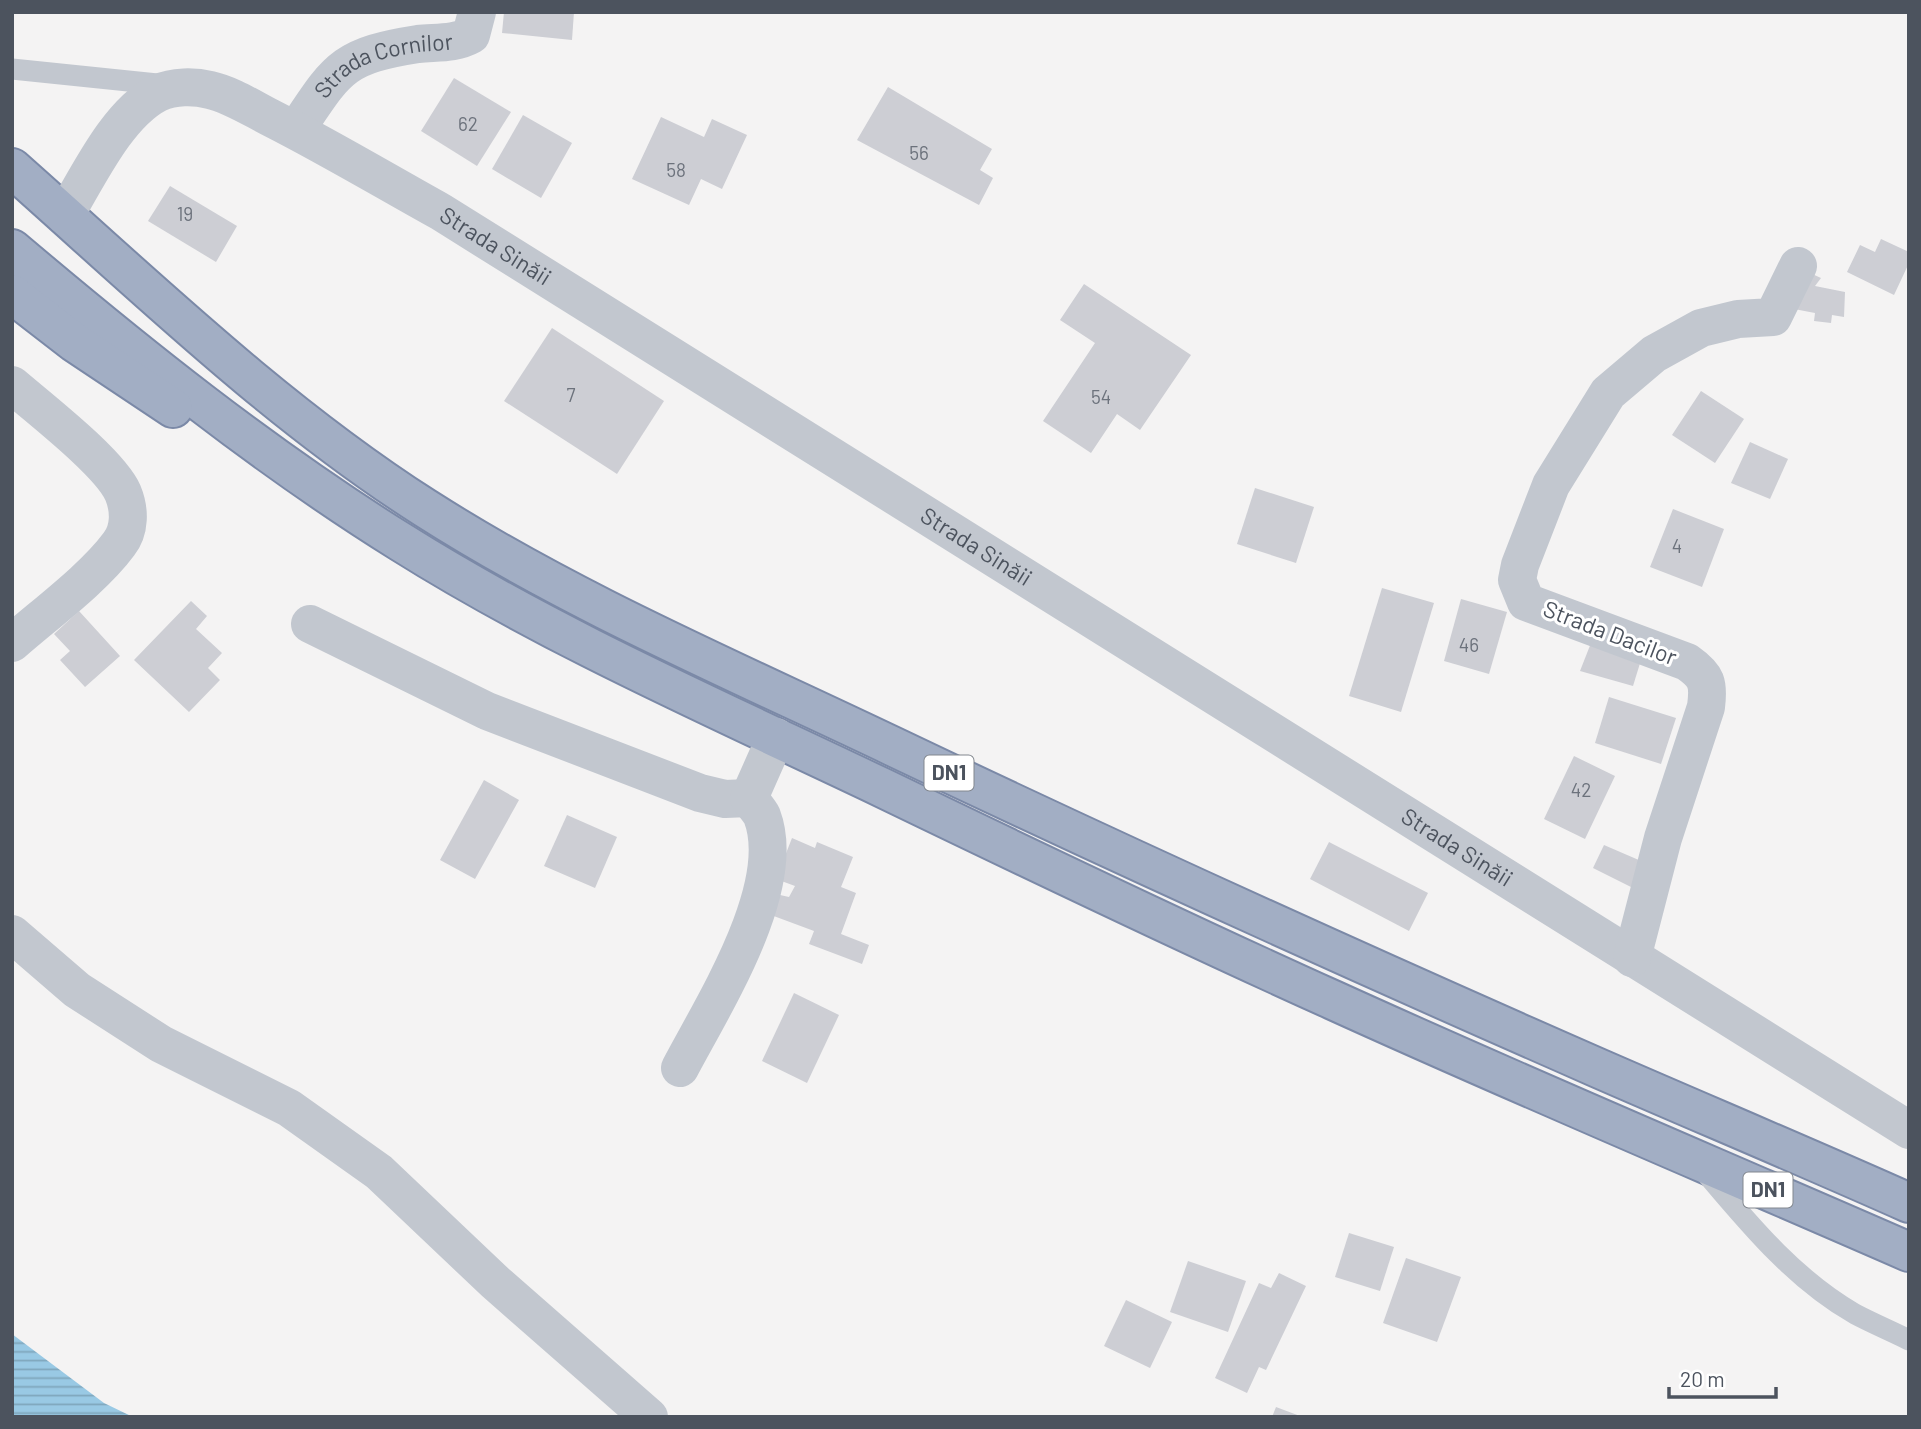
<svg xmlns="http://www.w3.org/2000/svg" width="1921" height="1429" font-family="Barlow,sans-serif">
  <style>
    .water { fill: url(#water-rules) }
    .building { fill: #cdced4 }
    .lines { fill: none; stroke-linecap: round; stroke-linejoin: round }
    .trunk-casing { stroke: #7b89a7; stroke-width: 42 }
    .service { stroke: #c2c7cf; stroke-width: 21 }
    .minor { stroke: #c2c7cf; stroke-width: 38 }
    .trunk { stroke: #a2aec4; stroke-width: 38 }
    .labels { text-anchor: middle; stroke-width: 6; stroke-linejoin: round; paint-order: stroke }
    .number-label { font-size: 19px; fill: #6c727c }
    .shield { fill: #fff; stroke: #82878e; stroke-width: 2 }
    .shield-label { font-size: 21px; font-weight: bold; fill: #4c535e }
    .street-label { font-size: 23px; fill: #4c535e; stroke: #fff }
  </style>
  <defs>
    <pattern id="water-rules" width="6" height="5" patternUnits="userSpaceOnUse" patternTransform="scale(1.75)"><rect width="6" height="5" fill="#99c9e4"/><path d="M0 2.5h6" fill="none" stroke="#7fa6bc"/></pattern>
  </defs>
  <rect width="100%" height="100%" fill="#f4f3f3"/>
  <path class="water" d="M12,1334L104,1403L133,1417H12Z"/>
  <g class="building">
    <path d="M504,12H574L572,40L502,33Z"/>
    <path d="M454,78L511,112L477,166L421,131Z"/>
    <path d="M888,87L992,149L980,170L993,178L979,205L857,140Z"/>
    <path d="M523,115L572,143L541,198L492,169Z"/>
    <path d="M661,117L704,137L712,119L747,135L722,189L701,179L689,205L632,179Z"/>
    <path d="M170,186L237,226L216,262L148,221Z"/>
    <path d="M1881,239L1909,252V263L1894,295L1847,272L1860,245L1875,252Z"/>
    <path d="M1810,273L1821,278L1815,286L1845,292L1844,317L1832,315L1831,323L1814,321L1815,313L1794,309Z"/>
    <path d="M1084,284L1191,355L1140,430L1117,414L1091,453L1043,421L1095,343L1060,320Z"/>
    <path d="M552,328L664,401L617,474L504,401Z"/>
    <path d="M1701,391L1744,419L1715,463L1672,435Z"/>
    <path d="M1750,442L1788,459L1770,499L1731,483Z"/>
    <path d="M1255,488L1314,507L1296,563L1237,544Z"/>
    <path d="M1673,509L1724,529L1702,587L1650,567Z"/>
    <path d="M1382,588L1434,603L1401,712L1349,696Z"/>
    <path d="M1461,599L1507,612L1489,674L1444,661Z"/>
    <path d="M191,601L207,616L196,629L222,653L208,668L220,680L189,712L134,660Z"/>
    <path d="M79,611L120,656L85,687L60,660L70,651L54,634Z"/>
    <path d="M1591,643L1641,660L1633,686L1580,671Z"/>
    <path d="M1609,697L1676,718L1661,764L1595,743Z"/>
    <path d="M1574,756L1615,776L1585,839L1544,819Z"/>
    <path d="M484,780L519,800L475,879L440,860Z"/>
    <path d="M567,815L617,837L595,888L544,866Z"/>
    <path d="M792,838L815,848L817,842L853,857L841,887L856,893L841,934L869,945L862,964L809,944L814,931L771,915L780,895L789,897L795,886L776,879Z"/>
    <path d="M1329,842L1428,893L1409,931L1310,879Z"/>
    <path d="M1604,845L1648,864L1639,891L1593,868Z"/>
    <path d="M794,993L839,1015L807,1083L762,1061Z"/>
    <path d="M1349,1233L1394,1247L1380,1291L1335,1277Z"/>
    <path d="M1406,1258L1461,1277L1437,1342L1383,1323Z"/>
    <path d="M1188,1261L1246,1281L1228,1332L1170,1312Z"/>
    <path d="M1279,1273L1306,1286L1266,1370L1259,1367L1247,1393L1215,1378L1259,1283L1271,1288Z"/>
    <path d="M1126,1300L1172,1322L1150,1368L1104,1346Z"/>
    <path d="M1276,1407L1300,1416V1417H1272Z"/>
  </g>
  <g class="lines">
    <defs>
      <g id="trunk">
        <path d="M12,168C145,286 275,412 425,508C572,602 735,671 892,746C1125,857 1361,964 1598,1068C1701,1113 1806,1157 1909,1203"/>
        <path d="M12,249C136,354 263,456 401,542C552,637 722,711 883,788C1032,860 1182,932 1333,1000C1524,1087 1717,1168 1909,1252"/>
        <path d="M12,294L74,342L173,408"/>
      </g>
    </defs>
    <use href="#trunk" class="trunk-casing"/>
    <g class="service">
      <path d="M12,69L167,85"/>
      <path d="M1705,1172C1749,1224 1794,1279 1855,1314C1872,1323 1891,1331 1909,1340"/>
    </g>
    <g class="minor">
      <path id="s1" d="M296,130C337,69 341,56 418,44C436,42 455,44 471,35L477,12"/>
      <path id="s2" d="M65,215C88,177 117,114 158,93C174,86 194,86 210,90C232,95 253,109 273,119C330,148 385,181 441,212L1909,1130"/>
      <path d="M12,385C40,409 110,463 123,493C130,510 130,530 119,544C94,578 45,614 12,643"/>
      <path d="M310,624L487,711L700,793L725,799L749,798"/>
      <path d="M12,934L77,990L161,1044L289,1108L379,1172L495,1282L649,1417"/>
      <path d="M1632,958L1663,838L1706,707C1709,683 1707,676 1687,662L1526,602L1517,580L1520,565L1551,485L1608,393L1654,354L1701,328L1738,319L1773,317L1798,266"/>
      <path d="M680,1068C713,1005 789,887 762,816C759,810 753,804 749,798L776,737"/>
    </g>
    <use href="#trunk" class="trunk"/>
  </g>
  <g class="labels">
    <g class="number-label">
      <text x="468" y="131">62</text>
      <text x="919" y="160">56</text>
      <text x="676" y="177">58</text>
      <text x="185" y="221">19</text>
      <text x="571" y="402">7</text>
      <text x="1101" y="404">54</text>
      <text x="1677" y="553">4</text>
      <text x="1469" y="652">46</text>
      <text x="1581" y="797">42</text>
    </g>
    <g class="shield">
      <rect x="924.5" y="755.5" width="49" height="35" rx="5"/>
      <rect x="1743.5" y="1172.5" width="49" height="35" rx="5"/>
    </g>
    <g class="shield-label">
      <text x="949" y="780">DN1</text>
      <text x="1768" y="1197">DN1</text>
    </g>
    <g class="street-label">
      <text dy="8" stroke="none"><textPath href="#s1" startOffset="117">Strada Cornilor</textPath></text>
      <text dy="8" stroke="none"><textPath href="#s2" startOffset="534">Strada Sinăii</textPath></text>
      <text dy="8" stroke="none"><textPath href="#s2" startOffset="1101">Strada Sinăii</textPath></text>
      <text transform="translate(1610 633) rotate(21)" y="8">Strada Dacilor</text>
      <text dy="8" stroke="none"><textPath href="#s2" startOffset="1668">Strada Sinăii</textPath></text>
    </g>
  </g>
  <rect width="1921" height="1429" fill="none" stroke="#4c535e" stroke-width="28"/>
  <path d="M1669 1387v10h107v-10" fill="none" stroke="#4c535e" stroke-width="3.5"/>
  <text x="1680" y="1387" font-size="21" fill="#4c535e" stroke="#ffffff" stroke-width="5" paint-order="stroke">20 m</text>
</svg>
